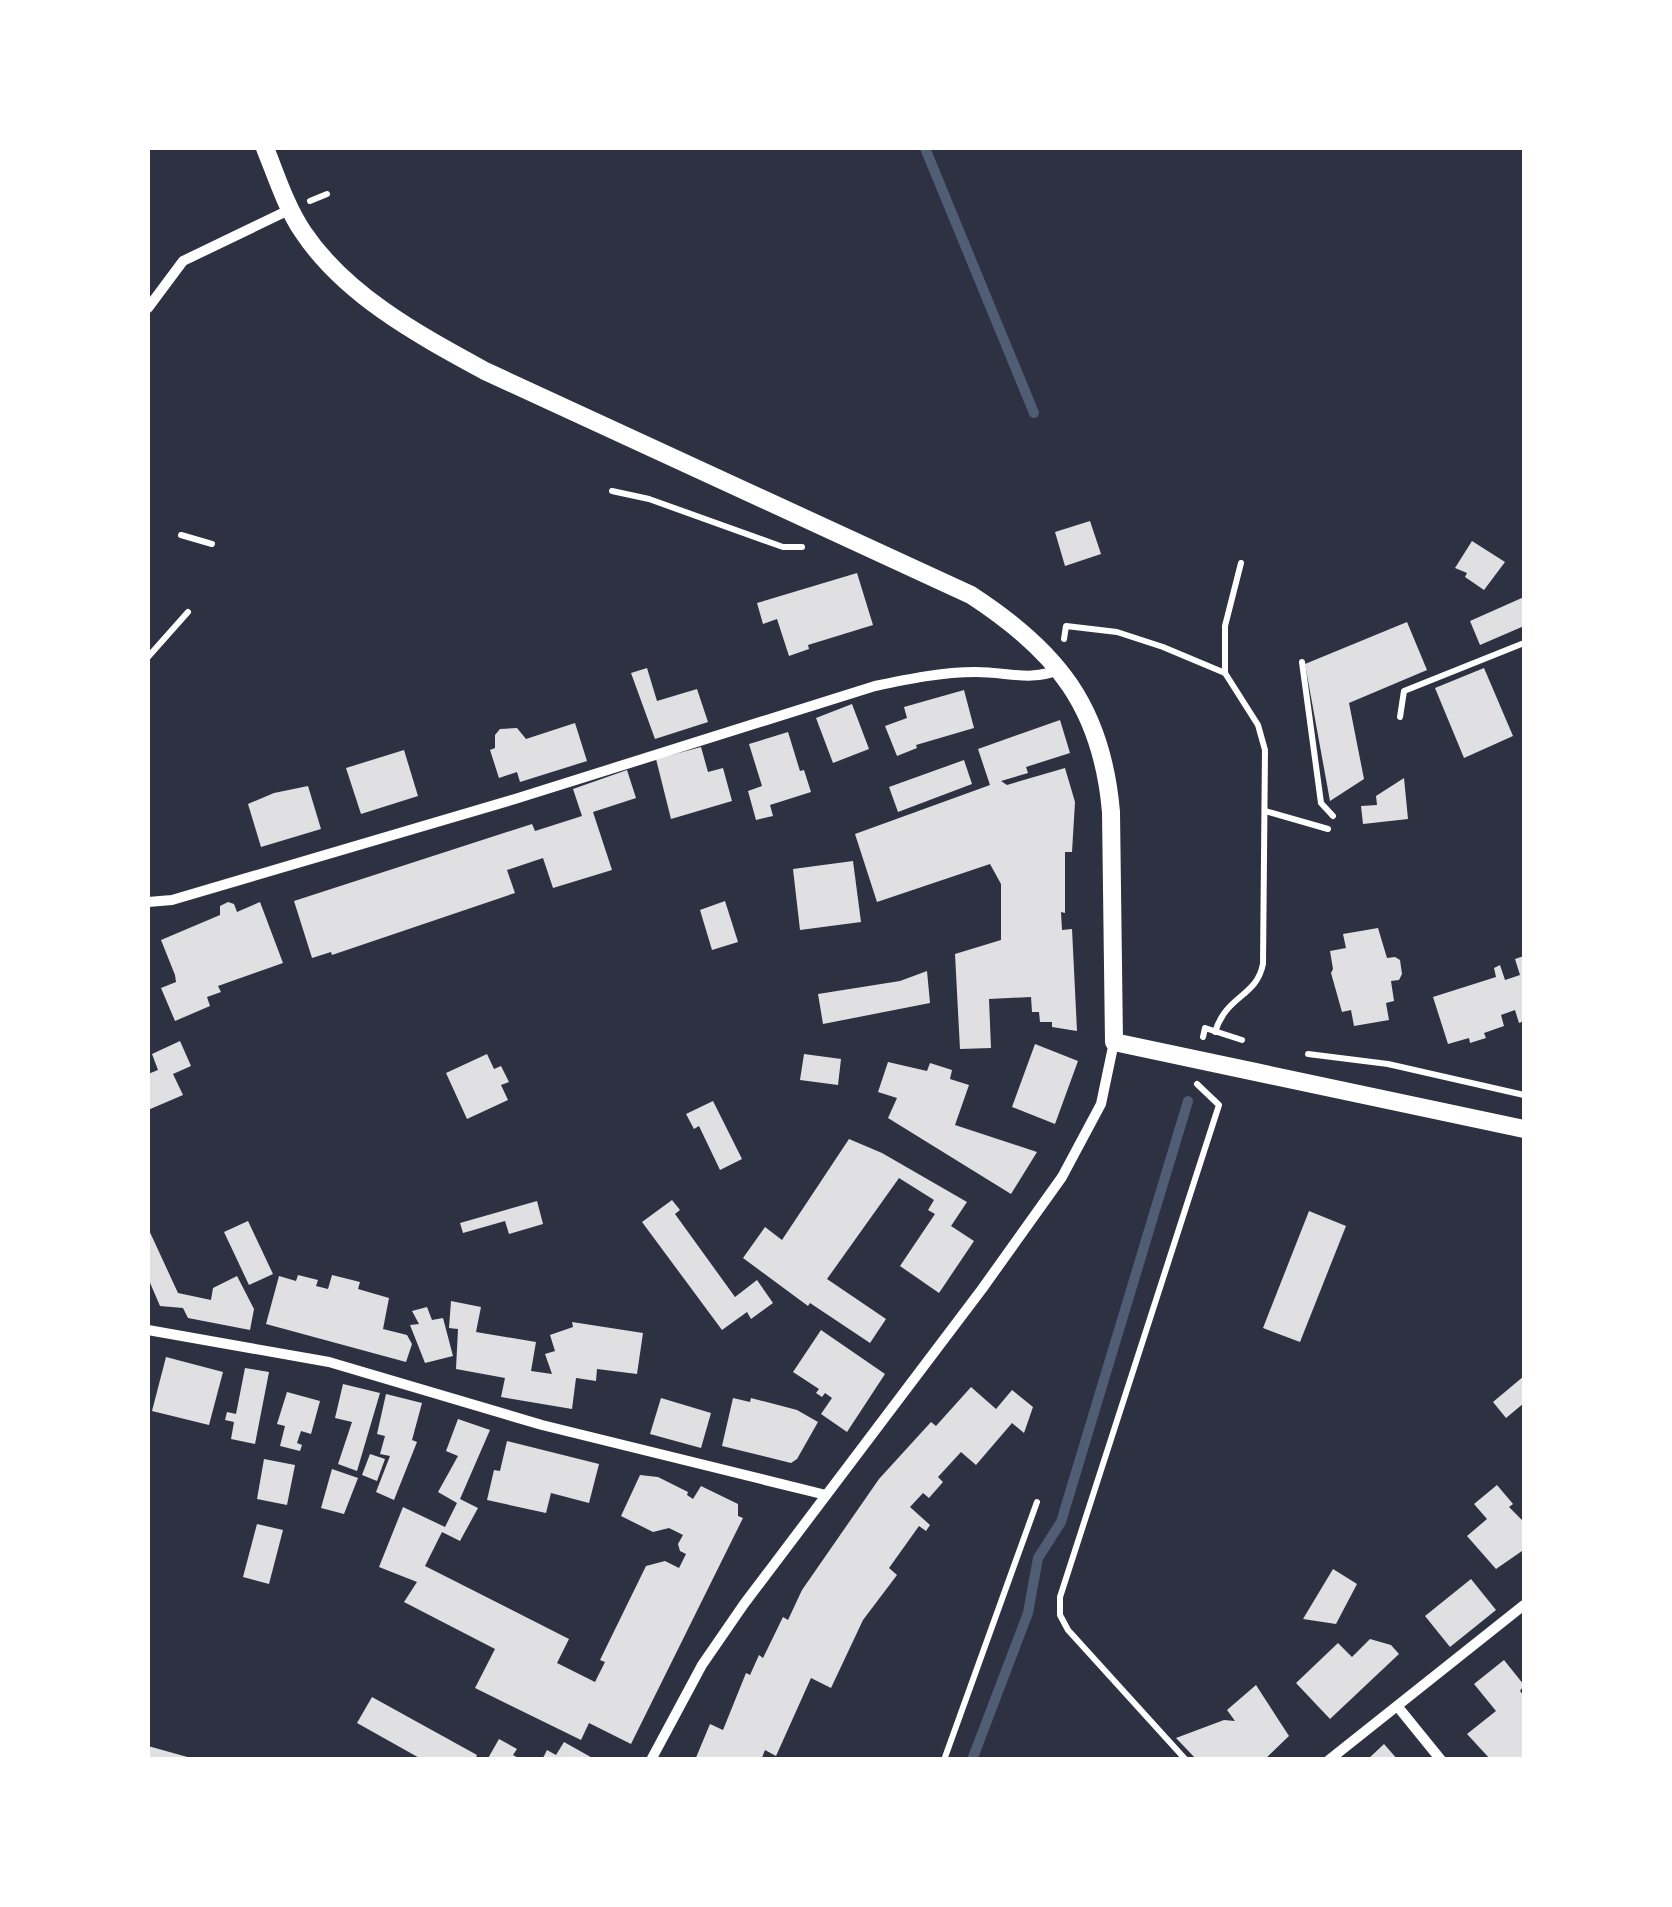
<svg xmlns="http://www.w3.org/2000/svg" width="1672" height="1907" font-family="Rubik,sans-serif">
  <style>
    .lines { fill: none; stroke-linecap: round; stroke-linejoin: round }
    .stream { stroke: #4f5d75; stroke-width: 10 }
    .building { fill: #e0e0e3 }
    .path { stroke: #fff; stroke-width: 6 }
    .minor { stroke: #fff; stroke-width: 10 }
    .tertiary { stroke: #fff; stroke-width: 18 }
  </style>
  <rect width="100%" height="100%" fill="#2d3142"/>
  <g class="lines">
    <g class="stream">
      <path d="M925,148L1034,413"/>
      <path d="M972,1760L1028,1613L1038,1558L1061,1522L1188,1101"/>
    </g>
  </g>
  <g class="building">
    <path d="M1090,521L1101,554L1065,566L1055,532Z"/>
    <path d="M1472,541L1505,562L1484,590L1465,577L1467,573L1455,568Z"/>
    <path d="M857,573L873,625L808,645L809,649L789,656L777,619L763,624L757,603Z"/>
    <path d="M1524,597V626L1480,645L1470,621Z"/>
    <path d="M1407,622L1427,670L1349,703L1364,779L1330,801L1305,664Z"/>
    <path d="M647,668L657,701L697,689L708,722L655,739L631,673Z"/>
    <path d="M1484,668L1513,736L1464,758L1435,688Z"/>
    <path d="M964,690L974,728L916,745L917,748L897,756L885,726L907,718L904,707Z"/>
    <path d="M852,704L869,749L833,763L816,718Z"/>
    <path d="M1060,720L1070,753L1026,767L1028,773L1001,781L1007,785L1065,768L1075,802L1072,852H1065V913L1061,912L1062,930L1072,929L1077,1031L1052,1027V1022H1040L1039,1012H1032L1031,997L989,999L991,1048L960,1049L955,954L1001,940V884L990,864L877,902L855,834L990,785L978,749Z"/>
    <path d="M575,723L587,761L520,782L517,772L499,778L490,750L495,748V735L500,729L517,728L526,739Z"/>
    <path d="M788,732L800,771L804,770L811,792L770,805L773,816L756,820L748,791L762,786L749,744Z"/>
    <path d="M701,747L708,772L723,768L732,801L671,819L656,759Z"/>
    <path d="M404,750L418,796L361,814L346,768Z"/>
    <path d="M964,760L972,784L898,812L889,787Z"/>
    <path d="M627,770L636,798L593,812L612,870L553,888L543,858L507,870L515,893L332,955L331,952L312,958L294,901L532,824L535,831L582,816L573,789Z"/>
    <path d="M1404,778L1408,819L1363,824L1361,806L1377,805L1376,796Z"/>
    <path d="M308,786L321,829L261,847L248,804L274,793Z"/>
    <path d="M853,861L861,922L800,930L793,869Z"/>
    <path d="M725,901L738,942L712,950L700,910Z"/>
    <path d="M228,902L234,904L237,912L260,902L283,963L218,986L221,992L207,997L210,1006L175,1021L161,988L176,982L175,975L161,940L220,915V906Z"/>
    <path d="M1378,928L1387,958L1395,957L1400,960L1402,974L1399,980L1391,981L1394,1001L1386,1003L1389,1020L1354,1026L1351,1010L1342,1012L1331,973L1333,969L1330,951L1346,948L1343,934Z"/>
    <path d="M1524,956V1021L1519,1023L1515,1010L1501,1015L1504,1026L1484,1033L1486,1038L1470,1043L1469,1038L1448,1044L1433,997L1496,977L1494,968L1500,965L1505,980L1520,975L1515,959Z"/>
    <path d="M927,971L930,1003L823,1024L818,994L900,981Z"/>
    <path d="M180,1041L191,1066L173,1074L183,1095L148,1110V1074L158,1070L152,1054Z"/>
    <path d="M1035,1044L1078,1061L1055,1124L1012,1107Z"/>
    <path d="M487,1054L494,1069L501,1066L509,1082L501,1085L508,1100L467,1119L446,1073Z"/>
    <path d="M804,1054L841,1059L838,1085L800,1080Z"/>
    <path d="M888,1062L927,1071L930,1063L952,1070L950,1079L969,1085L955,1125L1037,1152L1011,1194L888,1118L897,1098L878,1092Z"/>
    <path d="M713,1101L742,1159L720,1170L699,1126L694,1129L686,1114Z"/>
    <path d="M849,1139L882,1153L967,1202L951,1226L974,1241L939,1293L900,1266L935,1214L928,1210L934,1200L899,1178L827,1279L886,1319L870,1343L810,1303L808,1306L743,1258L765,1227L782,1240Z"/>
    <path d="M672,1200L680,1210L675,1214L735,1297L757,1280L773,1303L751,1319L747,1312L722,1330L642,1222Z"/>
    <path d="M537,1201L543,1224L509,1234L505,1221L463,1233L460,1223Z"/>
    <path d="M1309,1211L1346,1226L1300,1342L1263,1328Z"/>
    <path d="M248,1221L273,1274L249,1285L224,1232Z"/>
    <path d="M148,1228L178,1293L211,1300L213,1288L237,1276L254,1309L250,1330L188,1318L183,1308L160,1306L148,1278Z"/>
    <path d="M298,1275L318,1280L316,1286L328,1289L332,1275L360,1282L358,1289L389,1298L383,1329L407,1335L412,1344L406,1362L266,1324L279,1276L296,1281Z"/>
    <path d="M451,1301L481,1307L476,1332L536,1342L531,1371L552,1374L545,1354L555,1351L550,1335L573,1327L572,1322L643,1333L637,1374L597,1369L596,1381L576,1378L572,1409L501,1397L505,1378L456,1369L458,1329L449,1328Z"/>
    <path d="M427,1307L432,1320L443,1318L453,1356L425,1363L410,1325L419,1324L412,1311Z"/>
    <path d="M821,1330L885,1374L847,1432L821,1414L832,1398L825,1393L822,1397L816,1393L819,1389L793,1372Z"/>
    <path d="M166,1357L223,1372L209,1425L152,1411Z"/>
    <path d="M245,1368L269,1372L255,1444L231,1439L234,1422L225,1420L227,1412L236,1414Z"/>
    <path d="M1524,1376V1403L1506,1418L1493,1402Z"/>
    <path d="M343,1384L380,1393L357,1471L338,1464L352,1422L335,1418Z"/>
    <path d="M971,1387L996,1409L1012,1390L1033,1407L1024,1433L1012,1423L976,1465L961,1452L938,1477L943,1482L929,1498L923,1493L910,1507L930,1525L926,1531L919,1526L889,1568L897,1575L863,1620L831,1688L811,1678L776,1756L765,1750L761,1760H695L710,1724L723,1730L746,1673L750,1675L759,1655L763,1658L783,1617L788,1620L802,1590L879,1479L931,1422L936,1426Z"/>
    <path d="M287,1392L320,1401L311,1434L301,1431L297,1443L302,1445L300,1451L280,1446L285,1426L277,1424Z"/>
    <path d="M386,1394L422,1403L412,1440L417,1442L394,1500L376,1492L390,1456L380,1454L385,1436L377,1434Z"/>
    <path d="M661,1398L711,1413L701,1448L650,1434Z"/>
    <path d="M733,1398L750,1402L751,1398L797,1410L818,1422L797,1459L791,1463L722,1446Z"/>
    <path d="M458,1419L490,1430L460,1499L478,1508L460,1541L442,1532L425,1566L569,1639L557,1663L595,1682L605,1662L600,1660L646,1566L665,1561L679,1568L686,1554L680,1551L678,1544L683,1535L669,1528L653,1532L621,1516L640,1475L658,1477L688,1492L687,1495L693,1499L701,1486L738,1504V1516L743,1518L631,1744L589,1723L581,1740L475,1688L495,1649L404,1602L417,1582L379,1567L403,1507L445,1527L457,1503L438,1492L458,1456L446,1451Z"/>
    <path d="M507,1441L599,1464L589,1503L551,1493L546,1513L487,1500L494,1470L500,1471Z"/>
    <path d="M370,1454L385,1459L377,1481L362,1475Z"/>
    <path d="M264,1459L295,1465L287,1505L257,1499Z"/>
    <path d="M332,1469L358,1478L344,1514L321,1508Z"/>
    <path d="M1497,1485L1513,1504L1509,1507L1524,1522V1545L1522,1551L1496,1569L1467,1536L1487,1519L1474,1504Z"/>
    <path d="M257,1524L283,1530L269,1584L243,1577Z"/>
    <path d="M1333,1569L1357,1584L1336,1624L1303,1619Z"/>
    <path d="M1471,1579L1496,1610L1450,1647L1425,1616Z"/>
    <path d="M1370,1639L1391,1645L1399,1654L1330,1719L1296,1683L1338,1643L1352,1657Z"/>
    <path d="M1504,1660L1524,1685L1520,1691L1524,1696V1760H1491L1467,1734L1496,1711L1474,1684Z"/>
    <path d="M1256,1685L1289,1736L1264,1760H1197L1176,1738L1224,1720L1235,1721L1227,1710Z"/>
    <path d="M372,1697L477,1755L475,1760H423L357,1723Z"/>
    <path d="M499,1739L517,1749L513,1755L522,1760H487Z"/>
    <path d="M564,1742L596,1760H542L547,1750L556,1755Z"/>
    <path d="M1384,1744L1398,1760H1367Z"/>
    <path d="M148,1746L191,1758V1760H148Z"/>
  </g>
  <g class="lines">
    <g class="path">
      <path d="M310,201L327,194"/>
      <path d="M612,491L649,499L783,547H802"/>
      <path d="M181,535L212,544"/>
      <path d="M1064,639L1066,626L1117,632L1163,647L1225,673L1258,725L1265,750L1263,964C1256,998 1227,994 1215,1032"/>
      <path d="M148,657L188,612"/>
      <path d="M1302,662L1321,803L1333,816"/>
      <path d="M1225,673V626L1241,563"/>
      <path d="M1400,717L1404,691L1524,643"/>
      <path d="M1265,811L1328,829"/>
      <path d="M1203,1037L1205,1028L1242,1040"/>
      <path d="M1308,1054L1388,1064L1524,1095"/>
      <path d="M944,1760L1037,1502"/>
      <path d="M1186,1760L1068,1630L1060,1615V1597L1219,1105L1197,1084"/>
    </g>
    <g class="minor">
      <path d="M148,308L183,261L291,209"/>
      <path d="M148,902L172,900L515,799L875,686C908,679 942,672 976,672C1009,672 1029,682 1061,669"/>
      <path d="M148,1330L329,1362L542,1425L826,1495"/>
      <path d="M1398,1707L1441,1760"/>
      <path d="M651,1760L702,1665L744,1604L982,1289L1062,1177L1101,1104L1114,1042"/>
      <path d="M1329,1760L1524,1605"/>
    </g>
    <path class="tertiary" d="M265,148C276,175 286,207 303,232C346,296 419,335 485,371L971,595C1057,651 1102,707 1111,812L1114,1042L1524,1129"/>
  </g>
  <rect width="1672" height="1907" fill="none" stroke="#ffffff" stroke-width="300"/>
</svg>
